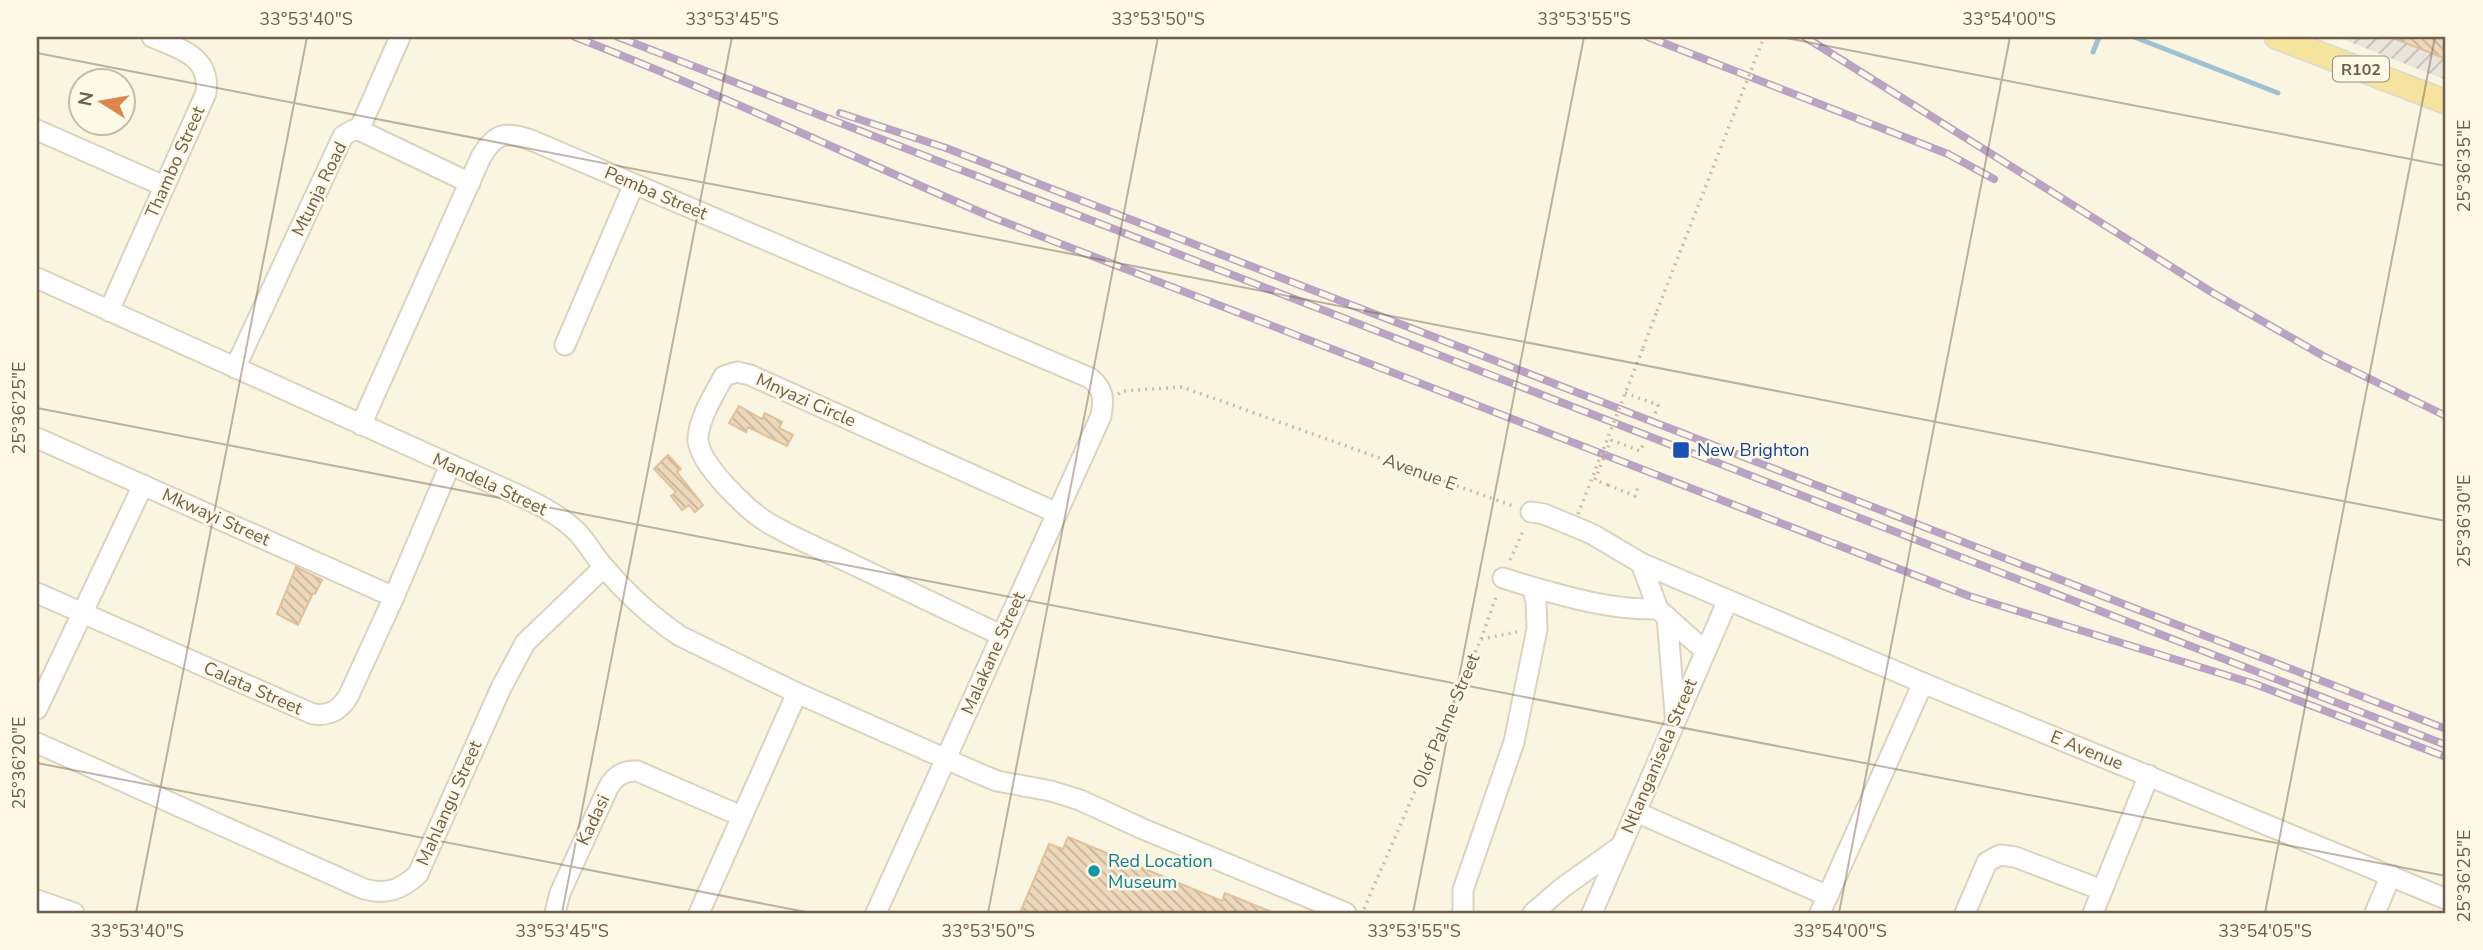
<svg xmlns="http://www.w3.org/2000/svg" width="2483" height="950" font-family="'Nunito Sans',sans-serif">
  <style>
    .industrial { fill: url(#industrial-furrows) }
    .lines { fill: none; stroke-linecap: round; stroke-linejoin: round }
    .stream { stroke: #9ec1d3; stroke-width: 5 }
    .building { fill: url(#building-back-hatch); stroke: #dfc29c; stroke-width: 2 }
    .minor-casing { stroke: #ded2be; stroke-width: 23 }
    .major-casing { stroke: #ddd8d4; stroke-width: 26 }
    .path { stroke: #d2bc9e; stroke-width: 3.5; stroke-dasharray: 2 5; stroke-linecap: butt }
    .minor { stroke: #fff; stroke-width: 19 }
    .major { stroke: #f5e49d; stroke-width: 23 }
    .rail-casing { stroke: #b9a2c2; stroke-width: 8 }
    .rail { stroke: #fef9e7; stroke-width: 5; stroke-dasharray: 16; stroke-linecap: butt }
    .path-bridge { stroke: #d2bc9e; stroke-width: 3.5; stroke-dasharray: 2 5; stroke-linecap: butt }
    .ticks { fill: none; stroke: #705e4a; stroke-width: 2; stroke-opacity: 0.45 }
    .transit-dot { fill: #1a4fb4; stroke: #fef9e7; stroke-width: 2.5 }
    .culture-dot { fill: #0f9aa8; stroke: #fef9e7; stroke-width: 2.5 }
    .labels { text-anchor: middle; stroke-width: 5; stroke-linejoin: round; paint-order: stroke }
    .shield { fill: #fef9e7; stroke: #9b8c79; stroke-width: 2 }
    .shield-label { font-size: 16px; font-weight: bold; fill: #705e4a }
    .street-label { font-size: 18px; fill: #705e4a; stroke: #fef9e7 }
    .transit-label { font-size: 18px; fill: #164399; stroke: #fef9e7; text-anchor: start }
    .culture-label { font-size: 18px; fill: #0d838f; stroke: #fef9e7; text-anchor: start }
    .neatline { fill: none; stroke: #705e4a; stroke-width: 2.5 }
    .ticks-label { font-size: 18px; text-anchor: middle; fill: #705e4a }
  </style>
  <defs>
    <pattern id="industrial-furrows" width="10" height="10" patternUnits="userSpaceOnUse" patternTransform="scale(1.75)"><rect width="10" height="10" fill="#e9e5dc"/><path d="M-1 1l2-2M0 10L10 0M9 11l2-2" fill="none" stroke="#c1bdb4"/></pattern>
    <pattern id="building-back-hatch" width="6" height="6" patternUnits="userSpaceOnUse" patternTransform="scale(1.75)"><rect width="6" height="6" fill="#eed8bb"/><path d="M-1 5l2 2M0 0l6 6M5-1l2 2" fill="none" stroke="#c5b29a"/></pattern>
  </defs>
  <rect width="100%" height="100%" fill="#faf5e1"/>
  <path class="industrial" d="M2337,37H2446V80Z"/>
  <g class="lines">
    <g class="stream">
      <path d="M2134,37L2278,93"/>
      <path d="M2093,52L2099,37"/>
    </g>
  </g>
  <g class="building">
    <path d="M2393,37H2446V59L2393,38Z"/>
    <path d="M739,406L762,419L765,413L782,422L779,428L793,435L787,446L748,427L746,432L729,423Z"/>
    <path d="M668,455L681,469L677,472L703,505L695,512L689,505L682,510L671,496L676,492L654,469Z"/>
    <path d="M296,567L322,580L315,594L313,593L298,625L277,614Z"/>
    <path d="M1068,837L1222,901L1225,893L1274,913H1020L1049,844L1063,849Z"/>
  </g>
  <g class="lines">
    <defs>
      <g id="minor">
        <path d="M37,130L164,186"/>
        <path d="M359,130L400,37"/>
        <path d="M37,278L487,481C517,495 553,508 577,532C587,542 594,556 604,567C626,593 652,617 680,636L797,693L980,774L997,781L1051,791L1080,800L1143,829L1346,913"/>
        <path d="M109,311L206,93C211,56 180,49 152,37"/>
        <path d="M565,345L634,184"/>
        <path d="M235,368L343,136L353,130H359L470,183"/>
        <path d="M361,425L481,157C495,133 505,131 531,140L1090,378C1104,389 1104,399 1101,416L876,913"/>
        <path d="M37,438L394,597"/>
        <path d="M1531,512L1544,514L1592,534L1641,563L1923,683L2446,899"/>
        <path d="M1641,563L1658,609L1705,651"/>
        <path d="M1532,587C1575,599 1614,610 1658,609"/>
        <path d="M37,593L313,714C329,716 339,711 348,697L394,597L450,465"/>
        <path d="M1667,617L1675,714"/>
        <path d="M1001,635C951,612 902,588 852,564C825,551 796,539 770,524C749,512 701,466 698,441C697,421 715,393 724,376L737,372L750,375L1057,513"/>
        <path d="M37,709L143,485"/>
        <path d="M37,743L364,889C386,895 401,890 418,874L501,688L525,643L604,567"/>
        <path d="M1636,812L1828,896"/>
        <path d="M37,900L74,913"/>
        <path d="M555,913L560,893L608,788C614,777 623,770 637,771L741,816"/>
        <path d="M699,913L797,693"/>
        <path d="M1463,913V890L1514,742L1537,629L1536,601L1532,587L1503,578"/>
        <path d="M1533,913L1562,888L1621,846"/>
        <path d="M1592,913L1728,600"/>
        <path d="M1820,913L1923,683"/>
        <path d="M1965,913L1987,862L2000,855L2015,857L2102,890"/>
        <path d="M2093,913L2149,775"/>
        <path d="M2375,913L2391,875"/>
      </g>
      <path id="major" d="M2276,37L2446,102"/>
    </defs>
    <use href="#minor" class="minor-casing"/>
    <use href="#major" class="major-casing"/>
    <g class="path">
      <path d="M1643,348L1657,311"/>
      <path d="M1625,393L1658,405L1655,414"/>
      <path d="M1118,394L1123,391L1182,387L1516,507"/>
      <path d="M1611,440L1640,451L1644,443"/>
      <path d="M1608,485L1635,496L1638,487"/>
      <path d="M1510,560L1524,529"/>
      <path d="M1481,639L1517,632"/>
      <path d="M1364,909L1481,639L1497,594"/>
    </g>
    <use href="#minor" class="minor"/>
    <use href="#major" class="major"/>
    <defs>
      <g id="rail">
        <path d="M575,37C717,92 854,158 994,218L1969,596L2255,684L2446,757"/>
        <path d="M618,37L2446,745"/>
        <path d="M1648,37L1948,154L1994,179"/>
        <path d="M1805,37L2213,293L2325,357L2446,416"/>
        <path d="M840,113L946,148L2446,729"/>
      </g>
    </defs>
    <use href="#rail" class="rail-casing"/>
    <use href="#rail" class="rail"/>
    <g class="path-bridge">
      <path d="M1657,311L1764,37"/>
      <path d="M1608,485L1595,480L1611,440"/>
      <path d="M1578,514L1643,348"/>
    </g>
  </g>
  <path class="ticks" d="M1781,37L2446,166M37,53L2446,521M37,408L2446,876M37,763L811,913M136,913L307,37M562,913L732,37M988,913L1158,37M1413,913L1584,37M1839,913L2010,37M2265,913L2435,37"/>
  <rect class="transit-dot" x="1672" y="441" width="18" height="18" rx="3.5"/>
  <circle class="culture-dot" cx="1094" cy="871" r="7"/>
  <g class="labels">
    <rect class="shield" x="2333" y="56.5" width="56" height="25" rx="5"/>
    <g class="shield-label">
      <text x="2361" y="75">R102</text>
    </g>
    <g class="street-label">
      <text transform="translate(175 162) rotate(-66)" y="6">Thambo Street</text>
      <text transform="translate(319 189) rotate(-64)" y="6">Mtunja Road</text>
      <text transform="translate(656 193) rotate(23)" y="6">Pemba Street</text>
      <text transform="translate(806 400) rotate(24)" y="6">Mnyazi Circle</text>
      <text transform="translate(1420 472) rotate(20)" y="6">Avenue E</text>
      <text transform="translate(490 484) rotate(25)" y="6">Mandela Street</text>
      <text transform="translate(216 517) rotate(24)" y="6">Mkwayi Street</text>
      <text transform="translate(993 653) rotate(-66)" y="6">Malakane Street</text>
      <text transform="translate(253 688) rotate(24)" y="6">Calata Street</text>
      <text transform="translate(1446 721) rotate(-67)" y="6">Olof Palme Street</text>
      <text transform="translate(2087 750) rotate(22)" y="6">E Avenue</text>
      <text transform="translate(1659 756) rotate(-67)" y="6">Ntlanganisela Street</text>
      <text transform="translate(449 803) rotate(-66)" y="6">Mahlangu Street</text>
      <text transform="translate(593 820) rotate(-65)" y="6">Kadasi</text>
    </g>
    <g class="transit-label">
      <text x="1697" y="456">New Brighton</text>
    </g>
    <g class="culture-label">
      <text x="1108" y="867">Red Location<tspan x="1108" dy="21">Museum</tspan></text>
    </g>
  </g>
  <rect width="2483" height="950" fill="none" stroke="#fef9e7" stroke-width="77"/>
  <g transform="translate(102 102) rotate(281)"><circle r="33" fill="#fef9e7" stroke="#c5bba8" stroke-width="2"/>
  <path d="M0-5L12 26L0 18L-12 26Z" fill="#dd874d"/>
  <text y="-10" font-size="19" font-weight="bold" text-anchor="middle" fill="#705e4a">N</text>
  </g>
  <rect x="38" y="38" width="2406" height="874" class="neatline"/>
  <g class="ticks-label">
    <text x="306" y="25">33°53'40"S</text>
    <text x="732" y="25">33°53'45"S</text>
    <text x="1158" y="25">33°53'50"S</text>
    <text x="1584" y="25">33°53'55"S</text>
    <text x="2009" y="25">33°54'00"S</text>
    <text transform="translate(2464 166) rotate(-90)" y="6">25°36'35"E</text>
    <text transform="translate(19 408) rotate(-90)" y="6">25°36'25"E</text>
    <text transform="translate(2464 521) rotate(-90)" y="6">25°36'30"E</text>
    <text transform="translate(19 763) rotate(-90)" y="6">25°36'20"E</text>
    <text transform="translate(2464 876) rotate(-90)" y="6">25°36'25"E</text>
    <text x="137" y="937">33°53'40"S</text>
    <text x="562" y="937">33°53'45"S</text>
    <text x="988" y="937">33°53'50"S</text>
    <text x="1414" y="937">33°53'55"S</text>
    <text x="1840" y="937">33°54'00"S</text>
    <text x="2265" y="937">33°54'05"S</text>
  </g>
</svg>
